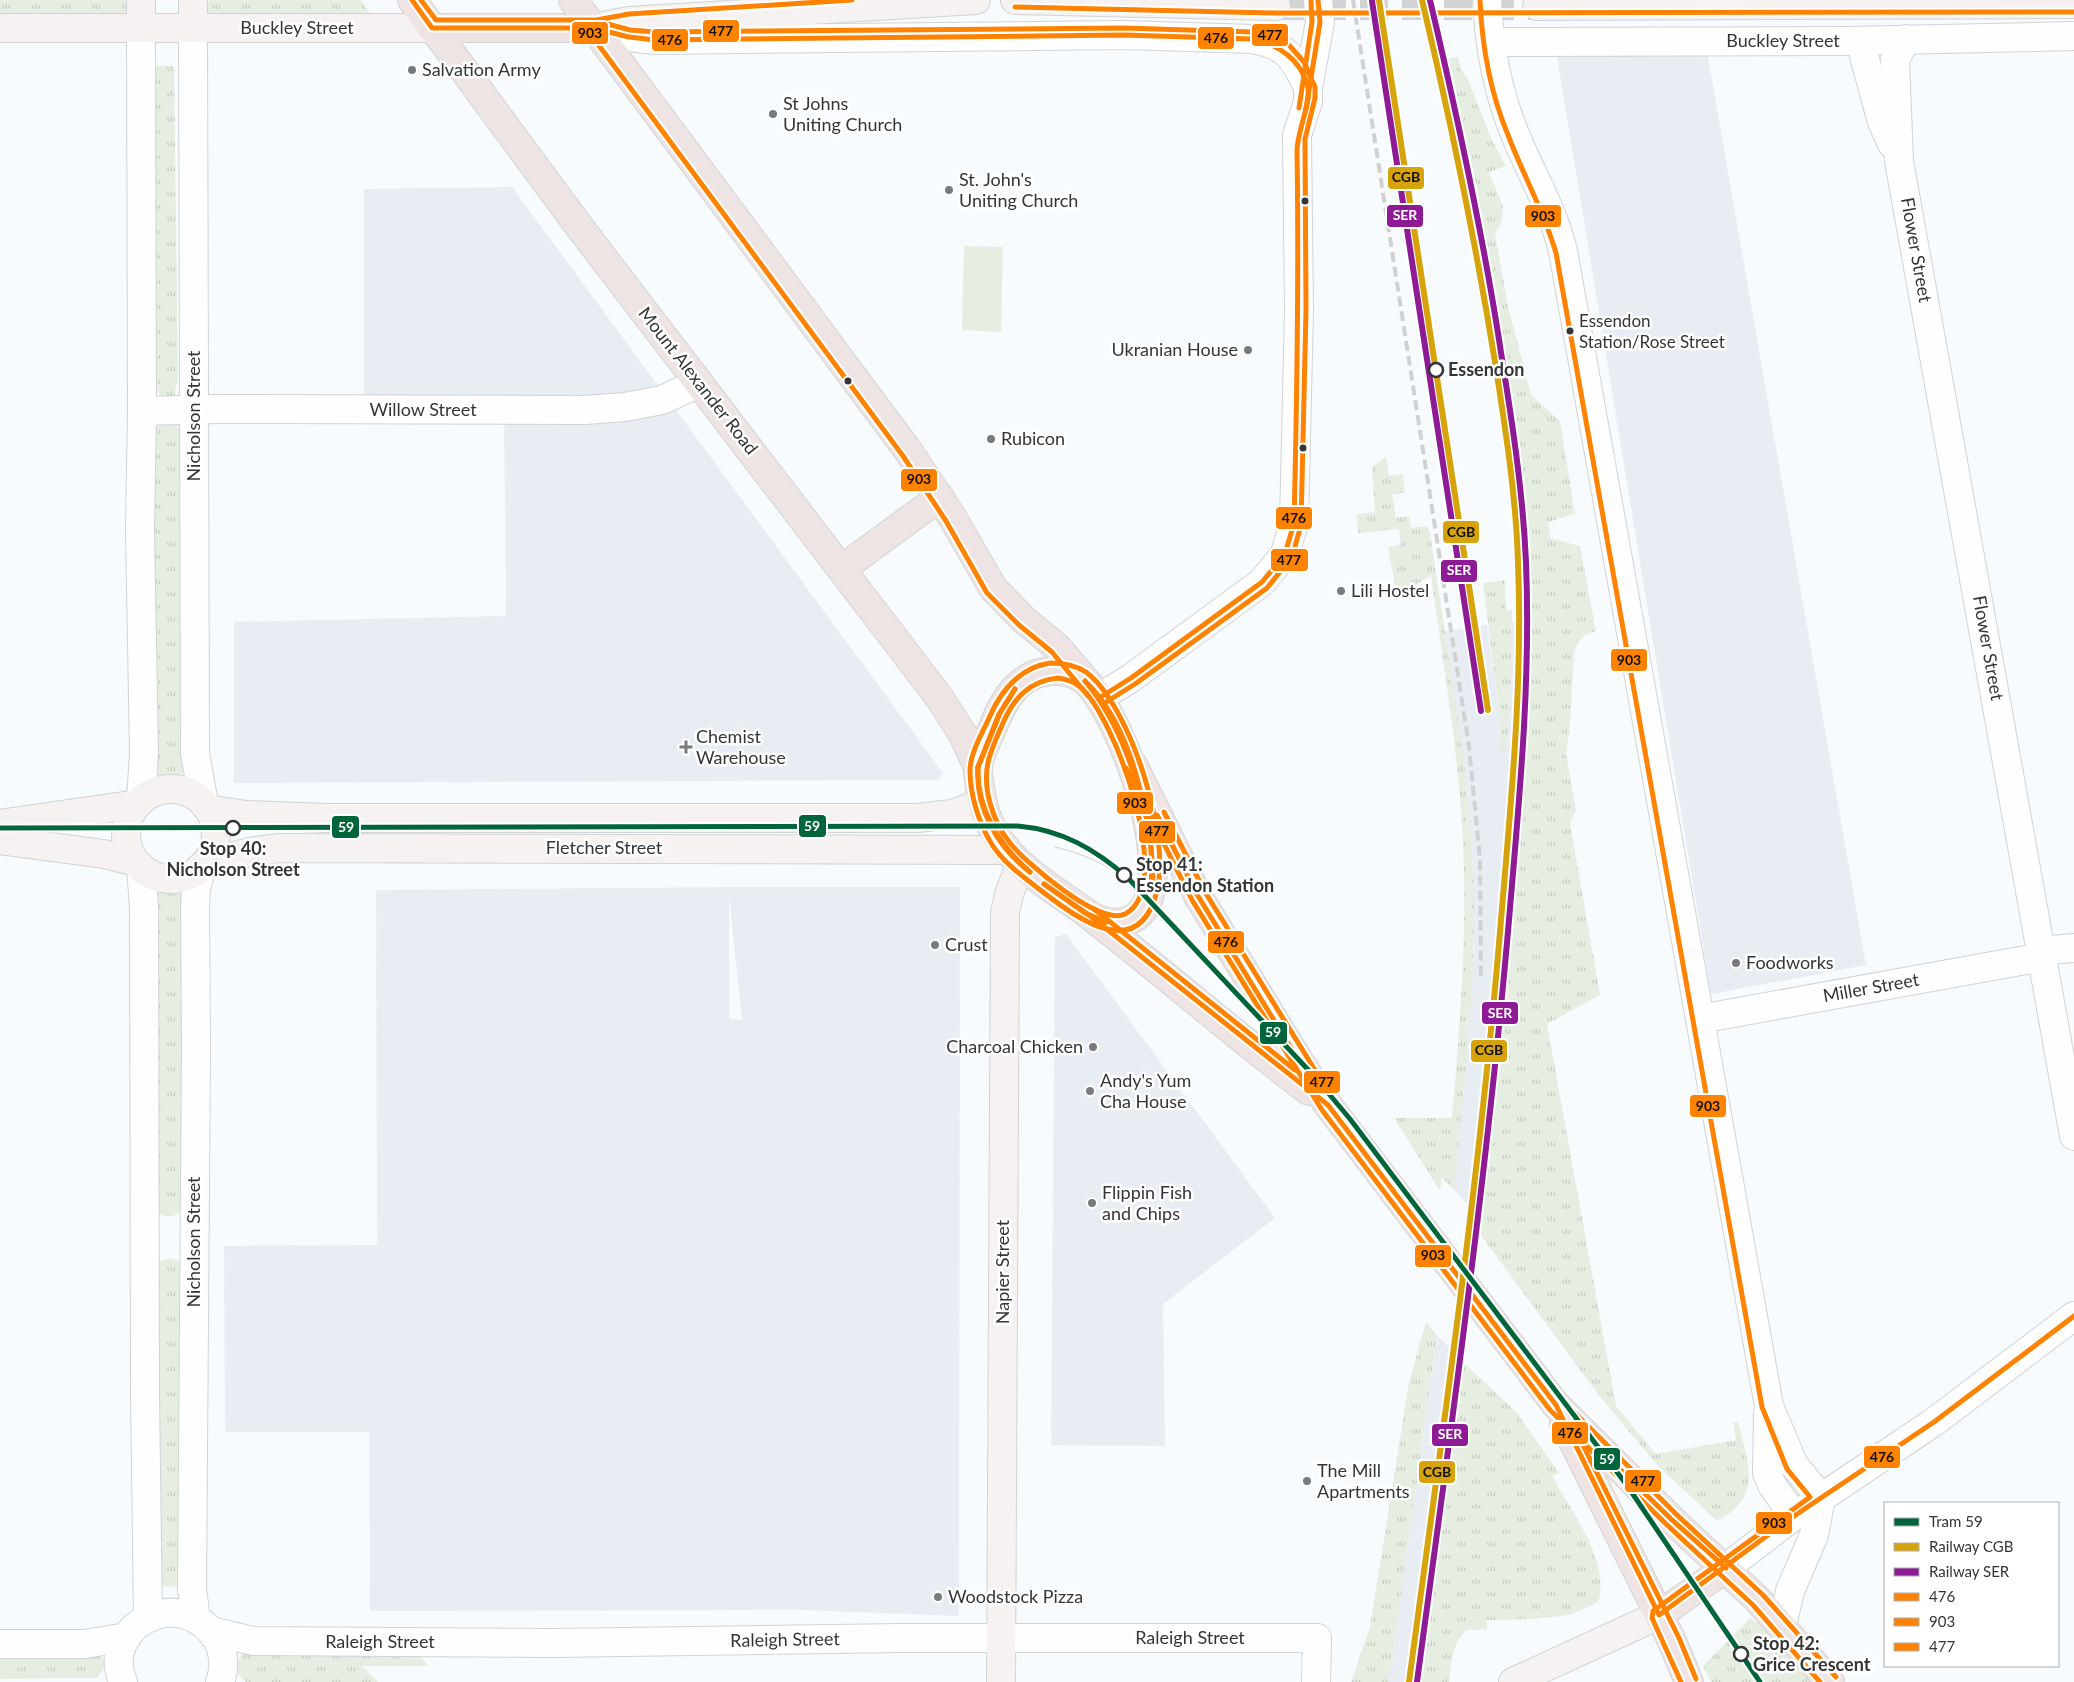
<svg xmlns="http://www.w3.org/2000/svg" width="2074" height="1682" font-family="Lato,sans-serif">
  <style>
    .built { fill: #e7edf3; fill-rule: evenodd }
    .grass { fill: url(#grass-tufts) }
    .park { fill: #e6eee2 }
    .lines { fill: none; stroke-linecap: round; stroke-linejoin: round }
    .secondary-tunnel { stroke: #d1d3d5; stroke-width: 28; stroke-dasharray: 28 14; stroke-linecap: butt }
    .street-casing { stroke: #d1d3d5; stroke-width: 30 }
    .secondary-casing { stroke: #d1d3d5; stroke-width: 30 }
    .primary-casing { stroke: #d4d5d6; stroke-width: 30 }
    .street { stroke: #fefeff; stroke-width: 28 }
    .secondary { stroke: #f5f2f1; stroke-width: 28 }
    .primary { stroke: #ede4e3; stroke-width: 28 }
    .tram { stroke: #d1d1d2; stroke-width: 1 }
    .rail { stroke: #d1d1d2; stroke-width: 4; stroke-dasharray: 10 5; stroke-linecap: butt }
    .bus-1-casing { stroke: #fff; stroke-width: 9 }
    .bus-2-casing { stroke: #fff; stroke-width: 9 }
    .bus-3-casing { stroke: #fff; stroke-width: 9 }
    .bus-1 { stroke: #ff8200; stroke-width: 5 }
    .bus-2 { stroke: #ff8200; stroke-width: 5 }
    .bus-3 { stroke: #ff8200; stroke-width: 5 }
    .rail-1-casing { stroke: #fff; stroke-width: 10 }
    .rail-2-casing { stroke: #fff; stroke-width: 10 }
    .rail-1 { stroke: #d6a30b; stroke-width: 6 }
    .rail-2 { stroke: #8f1a95; stroke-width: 6 }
    .tram-1-casing { stroke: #fff; stroke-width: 9 }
    .tram-1 { stroke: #00653a; stroke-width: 5 }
    .poi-dot { fill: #787a7c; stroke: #fff; stroke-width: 2 }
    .bus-dot { fill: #333536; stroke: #fff; stroke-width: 2 }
    .stop-dot { fill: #fff; stroke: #333536; stroke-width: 2.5 }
    .labels { text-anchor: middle; stroke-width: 5; stroke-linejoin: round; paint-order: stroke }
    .bus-label { font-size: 17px; fill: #333536; stroke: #fff; text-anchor: start }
    .street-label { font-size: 18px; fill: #333536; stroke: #fff }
    .poi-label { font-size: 18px; fill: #333536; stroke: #fff; text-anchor: start }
    .stop-label { font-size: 18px; font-weight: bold; fill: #333536; stroke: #fff; text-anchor: start }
    .line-badge { stroke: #fff; stroke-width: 2 }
    .badge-label { font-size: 14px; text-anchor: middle; font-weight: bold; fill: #fff }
    .pale-badge-label { font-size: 14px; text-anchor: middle; font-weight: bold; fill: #111 }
  </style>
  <defs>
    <pattern id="grass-tufts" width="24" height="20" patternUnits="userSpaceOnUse" patternTransform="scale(1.25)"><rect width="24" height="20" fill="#e6eee2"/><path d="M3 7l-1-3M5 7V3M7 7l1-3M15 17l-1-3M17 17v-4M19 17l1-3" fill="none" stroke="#c6cdc2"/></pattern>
  </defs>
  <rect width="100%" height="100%" fill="#f8fbfd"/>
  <g class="built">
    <path d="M1556,51H1707L1866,965L1711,994Z"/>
    <path d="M512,187L943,773L938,780L234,783V622L506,616L504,411L364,410V189Z"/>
    <path d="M1530,619L1508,925L1479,1216L1454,1190L1474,950L1473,870L1467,790L1444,631L1487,625L1499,713L1500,752H1506L1512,622Z"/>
    <path d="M729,887H960L959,1616L802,1610L370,1611L369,1432H225L224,1246L377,1245L376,890ZM729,895L742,1020L729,1019Z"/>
    <path d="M1066,934L1275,1218L1163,1304L1165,1446L1051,1445L1055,937Z"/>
    <path d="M1437,1335L1462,1361L1441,1530L1417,1682H1389Z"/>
  </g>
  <g class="grass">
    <path d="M0,0H129L130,8L121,16L0,17Z"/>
    <path d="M210,0H361L370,14L213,15L207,12L206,6Z"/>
    <path d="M1458,57L1461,70L1467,77L1491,138L1506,166L1489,172L1503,206L1502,221L1495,234L1508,306L1531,395L1560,421L1575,514L1548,522L1550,538L1580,546L1596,631L1585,635L1578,642L1574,654L1570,725L1566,754L1576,810L1570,823L1600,995L1547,1024L1616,1406L1656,1454L1736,1440L1733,1422H1738C1748,1465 1764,1496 1717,1521L1658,1466L1597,1393L1477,1230L1508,925L1528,665L1530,559L1524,486L1500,319L1476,183L1447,59Z"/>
    <path d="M148,66H174L178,380L174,397L164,399L154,386Z"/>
    <path d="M172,420L182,430L185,769L181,775L170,780L161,777L156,771L151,439L160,422Z"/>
    <path d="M1386,457L1389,476L1403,474L1405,492L1392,495L1396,518L1409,516L1411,528L1427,526L1430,533C1446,645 1468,757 1473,870C1478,977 1464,1084 1454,1190L1442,1178L1440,1191L1394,1118H1452C1459,1035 1466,952 1464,868C1462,770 1444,672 1431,575L1397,597L1388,547L1401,545L1399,529L1358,533L1357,514L1375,512L1372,467Z"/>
    <path d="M1505,580L1506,610H1512V656L1506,752H1500L1499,713L1483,583Z"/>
    <path d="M166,888L177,889L182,892V1209C175,1218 166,1219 157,1212L156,894Z"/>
    <path d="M171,1258L178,1261L184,1269L185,1587L155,1586L157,1262Z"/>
    <path d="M1426,1322L1437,1335L1389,1682H1351L1370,1627L1409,1382Z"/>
    <path d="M1462,1361L1517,1413L1559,1473L1552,1476C1571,1511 1611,1562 1598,1602L1570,1615L1533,1619L1487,1620V1629L1467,1630C1452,1642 1452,1663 1449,1682H1417L1441,1530Z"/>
    <path d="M1750,1618L1764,1627L1812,1682H1711L1703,1666Z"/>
    <path d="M246,1650H416L428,1666H362L378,1682H246C232,1672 235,1660 246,1650Z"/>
    <path d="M0,1652H91L104,1659L105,1667L97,1678L0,1679Z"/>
  </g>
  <path class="park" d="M964,246L1003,247L1001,332L962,330Z"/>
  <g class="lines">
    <path class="secondary-tunnel" d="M1276,6H1537"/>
    <defs>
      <g id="street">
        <path d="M1487,0C1489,45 1498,93 1515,134C1531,174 1553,209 1563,251L1769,1406L1794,1465L1821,1498"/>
        <path d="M141,28L142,411L140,530L144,753L141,800"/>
        <path d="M193,28L195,753L204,804"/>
        <path d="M593,28L629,37L655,40L1124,35L1252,39C1286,45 1295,58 1308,88"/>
        <path d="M1906,39L1895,60L1899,161L2074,1136"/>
        <path d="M1860,41L1882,122L1892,144"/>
        <path d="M1491,42L1848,41L2074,36"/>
        <path d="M142,411L220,409L585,410L625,407L662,400L699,383"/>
        <path d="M1099,698L1131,678L1262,582L1285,554L1294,523L1299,310L1297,135L1308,102V88L1320,22L1318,0"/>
        <path d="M141,867L144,907L145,1395L148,1617"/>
        <path d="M2041,951L2074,948"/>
        <path d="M1700,1019L2042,957"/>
        <path d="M1768,1413L1767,1473L1772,1485L1794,1516"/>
        <path d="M1726,1568L1794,1516L1934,1422L2074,1316"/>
        <path d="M196,1618L192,1590L196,1048L195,908L196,889L202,866"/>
        <path d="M1782,1626L1790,1591L1814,1535L1821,1498"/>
        <path d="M211,1631L253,1641L554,1643L901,1638H1317L1316,1682"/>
        <path d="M0,1644H85L127,1637"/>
        <path d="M123,1682C99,1627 181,1581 218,1641C224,1652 225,1670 220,1682"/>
      </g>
      <g id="secondary">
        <path d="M141,0V28"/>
        <path d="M1015,0L1276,6"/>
        <path d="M1537,6L2074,4"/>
        <path d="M0,28H432"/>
        <path d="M193,28V0"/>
        <path d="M593,28L629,21L976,0"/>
        <circle cx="171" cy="834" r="45"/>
        <path d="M208,809L246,815L327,818H917L952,814L983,803"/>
        <path d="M0,824L138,804"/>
        <path d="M0,840L104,854L136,862"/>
        <path d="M205,863L254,851L279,848L1004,850"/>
        <path d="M1001,1682L1005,913L1009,894L1020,865"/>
        <path d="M1513,1682L1659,1615"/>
      </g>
      <g id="primary">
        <path d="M412,0L578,225L939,697L962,733L978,767"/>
        <path d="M573,0L909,452L952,517L993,588L1024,620L1057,647L1085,680"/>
        <path d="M432,28H593"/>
        <path d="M843,568L940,497"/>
        <path d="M1133,765L1198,896L1296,1056L1328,1105L1556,1405L1671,1519L1758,1600L1830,1682"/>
        <path d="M1089,915C1103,923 1117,926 1132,919C1187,892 1121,710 1084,680C1073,672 1058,669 1044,672C1020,676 1004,699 996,720C990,735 980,751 978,766C977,774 980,785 981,793C989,853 1042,881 1087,913L1089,915C1163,972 1234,1035 1309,1091"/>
        <path d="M1564,1423L1672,1641L1689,1682"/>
        <path d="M1659,1615L1726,1568"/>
      </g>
    </defs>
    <use href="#street" class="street-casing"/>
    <use href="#secondary" class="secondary-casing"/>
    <use href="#primary" class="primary-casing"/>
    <use href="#street" class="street"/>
    <use href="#secondary" class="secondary"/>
    <use href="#primary" class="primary"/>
    <path class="tram" d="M1055,847C1088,855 1118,869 1142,894"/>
    <path class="rail" d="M1353,0L1469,746L1480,859L1481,979"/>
    <defs>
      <g id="bus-1">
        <path d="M412,0L432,28H593L629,37L655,40L1124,35L1252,39C1278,44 1302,60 1308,88C1311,103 1297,132 1297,151C1299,275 1297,399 1294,523L1285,554L1262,582L1131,678L1099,698"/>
        <path d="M1306,109L1320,22L1318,0"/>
        <path d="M1085,681C1125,719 1140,782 1150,834"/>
        <path d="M1085,681C1121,724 1138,780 1150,834"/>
        <path d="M978,767C976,808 1000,846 1030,872"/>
        <path d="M978,767C975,808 998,848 1030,872"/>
        <path d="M978,767L999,714L1015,689"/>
        <path d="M978,767L1000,713L1015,689"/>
        <path d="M1157,815L1198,896L1302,1066"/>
        <path d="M1150,834L1153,877L1151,887"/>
        <path d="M1150,834L1152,863L1151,887"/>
        <path d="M1044,884L1089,915L1106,922"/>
        <path d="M1044,884L1085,913L1106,922"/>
        <path d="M1089,915L1328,1105L1556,1405L1659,1615L1794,1516L1934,1422L2074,1316"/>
        <path d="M1588,1438L1671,1519L1726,1568"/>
      </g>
      <g id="bus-2">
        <path d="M852,0L629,14L591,21L586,28L903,456L946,521L987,593L1019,625L1052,652L1088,696"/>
        <path d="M1480,0C1482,47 1490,92 1508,135C1523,175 1544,211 1556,253L1762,1407L1787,1469L1810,1497L1653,1611L1652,1618L1681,1682"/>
        <path d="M1015,7L1276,13L2074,12"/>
        <path d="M1058,678C1065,679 1073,681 1079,686C1114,713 1177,887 1125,914C1100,927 1025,862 1010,843C1000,831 994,818 990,803C981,770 990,752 1003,723C1014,698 1029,681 1058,678Z"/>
        <path d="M1126,768L1192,900L1322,1110L1550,1410L1666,1524L1753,1605L1820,1682"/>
      </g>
      <g id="bus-3">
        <path d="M421,0L436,20H593L630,30L655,32L1124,28L1253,32L1271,35L1289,45L1304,62L1315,87V98L1305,139L1306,310L1301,525L1292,557L1267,588L1135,684L1103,704"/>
        <path d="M1299,108L1312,22L1311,1"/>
        <path d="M1050,663C1062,663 1075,665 1086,672C1131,706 1171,838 1157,891C1139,963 1079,920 1043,892C1024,877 1004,864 991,843C979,823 970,795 970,771C970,753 982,734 989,718C1001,690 1019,668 1050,663Z"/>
        <path d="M1164,812L1205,892L1334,1101L1562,1400L1676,1514L1763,1595L1836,1677"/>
        <path d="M1094,909L1295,1070"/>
        <path d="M1583,1445L1679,1638L1696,1679"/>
      </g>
    </defs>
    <use href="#bus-1" class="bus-1-casing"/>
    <use href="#bus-2" class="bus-2-casing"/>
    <use href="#bus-3" class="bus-3-casing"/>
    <use href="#bus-1" class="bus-1"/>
    <use href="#bus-2" class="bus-2"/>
    <use href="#bus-3" class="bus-3"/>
    <defs>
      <g id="rail-1">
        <path d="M1379,0L1488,710"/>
        <path d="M1409,1682C1443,1428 1480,1175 1501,920C1511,802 1523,682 1518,562C1516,497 1506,433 1496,368C1476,244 1451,122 1422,0"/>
      </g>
      <g id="rail-2">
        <path d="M1372,1L1481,711"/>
        <path d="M1417,1682C1451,1428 1487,1175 1509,920C1519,802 1531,682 1526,562C1523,494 1513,427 1502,359C1484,238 1458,119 1430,0"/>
      </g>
    </defs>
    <use href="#rail-1" class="rail-1-casing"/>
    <use href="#rail-2" class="rail-2-casing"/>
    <use href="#rail-1" class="rail-1"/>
    <use href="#rail-2" class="rail-2"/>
    <defs>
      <path id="tram-1" d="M0,828L1018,826C1062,830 1095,849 1128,878L1314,1076L1350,1119L1626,1484L1760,1682"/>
    </defs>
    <use href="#tram-1" class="tram-1-casing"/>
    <use href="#tram-1" class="tram-1"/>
  </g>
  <g class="poi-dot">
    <circle cx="412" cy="70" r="5"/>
    <circle cx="773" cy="114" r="5"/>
    <circle cx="949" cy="190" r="5"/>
    <circle cx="1248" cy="350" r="5"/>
    <circle cx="991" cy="439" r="5"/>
    <circle cx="1341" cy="591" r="5"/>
    <path d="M683.5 739.5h5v5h5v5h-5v5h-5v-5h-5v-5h5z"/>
    <circle cx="935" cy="945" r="5"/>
    <circle cx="1736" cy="963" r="5"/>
    <circle cx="1093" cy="1047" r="5"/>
    <circle cx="1090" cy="1091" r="5"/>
    <circle cx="1092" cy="1203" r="5"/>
    <circle cx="1307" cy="1481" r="5"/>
    <circle cx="938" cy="1597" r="5"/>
  </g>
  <g class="bus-dot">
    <circle cx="1305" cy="201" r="4.5"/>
    <circle cx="1570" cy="331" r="4.5"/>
    <circle cx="848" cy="381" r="4.5"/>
    <circle cx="1303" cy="448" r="4.5"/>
  </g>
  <g class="stop-dot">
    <circle cx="1436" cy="370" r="7"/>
    <circle cx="233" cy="828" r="7"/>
    <circle cx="1124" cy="875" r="7"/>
    <circle cx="1741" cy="1654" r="7"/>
  </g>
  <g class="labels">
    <g class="bus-label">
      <text x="1579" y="327">Essendon<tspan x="1579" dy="21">Station/Rose Street</tspan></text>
    </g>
    <g class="street-label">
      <text x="297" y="34">Buckley Street</text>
      <text x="1783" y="47">Buckley Street</text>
      <text transform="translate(1916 250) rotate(80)" y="6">Flower Street</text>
      <text transform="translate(698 381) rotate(52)" y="6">Mount Alexander Road</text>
      <text x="423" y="416">Willow Street</text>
      <text transform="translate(194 416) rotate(-90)" y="6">Nicholson Street</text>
      <text transform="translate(1988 648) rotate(80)" y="6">Flower Street</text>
      <text x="604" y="854">Fletcher Street</text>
      <text transform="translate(1871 988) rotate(-10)" y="6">Miller Street</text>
      <text transform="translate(194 1242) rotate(-90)" y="6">Nicholson Street</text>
      <text transform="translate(1003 1272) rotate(-90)" y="6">Napier Street</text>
      <text x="1190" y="1644">Raleigh Street</text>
      <text transform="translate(785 1640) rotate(-1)" y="6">Raleigh Street</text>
      <text x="380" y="1648">Raleigh Street</text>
    </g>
    <g class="poi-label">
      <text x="422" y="76">Salvation Army</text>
      <text x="783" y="110">St Johns<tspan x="783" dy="21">Uniting Church</tspan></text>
      <text x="959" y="186">St. John's<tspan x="959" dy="21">Uniting Church</tspan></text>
      <text x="1238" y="356" text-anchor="end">Ukranian House</text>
      <text x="1001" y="445">Rubicon</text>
      <text x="1351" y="597">Lili Hostel</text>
      <text x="696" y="743">Chemist<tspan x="696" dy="21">Warehouse</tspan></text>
      <text x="945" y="951">Crust</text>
      <text x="1746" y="969">Foodworks</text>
      <text x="1083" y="1053" text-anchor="end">Charcoal Chicken</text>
      <text x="1100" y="1087">Andy's Yum<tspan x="1100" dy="21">Cha House</tspan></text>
      <text x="1102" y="1199">Flippin Fish<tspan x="1102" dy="21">and Chips</tspan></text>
      <text x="1317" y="1477">The Mill<tspan x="1317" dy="21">Apartments</tspan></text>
      <text x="948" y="1603">Woodstock Pizza</text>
    </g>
    <g class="stop-label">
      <text x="1448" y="376">Essendon</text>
      <text x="233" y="855" text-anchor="middle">Stop 40:<tspan x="233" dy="21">Nicholson Street</tspan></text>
      <text x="1136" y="871">Stop 41:<tspan x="1136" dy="21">Essendon Station</tspan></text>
      <text x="1753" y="1650">Stop 42:<tspan x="1753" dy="21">Grice Crescent</tspan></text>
    </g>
  </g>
  <g class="line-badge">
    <rect x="702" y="19" width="38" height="24" rx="5" fill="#ff8200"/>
    <rect x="571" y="21" width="38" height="24" rx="5" fill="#ff8200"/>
    <rect x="1251" y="23" width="38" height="24" rx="5" fill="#ff8200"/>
    <rect x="1197" y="26" width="38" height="24" rx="5" fill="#ff8200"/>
    <rect x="651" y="28" width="38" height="24" rx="5" fill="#ff8200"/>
    <rect x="1387" y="166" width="38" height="24" rx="5" fill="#d6a30b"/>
    <rect x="1386" y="204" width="38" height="24" rx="5" fill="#8f1a95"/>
    <rect x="1524" y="204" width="38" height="24" rx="5" fill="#ff8200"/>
    <rect x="900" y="468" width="38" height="24" rx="5" fill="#ff8200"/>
    <rect x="1275" y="506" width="38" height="24" rx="5" fill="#ff8200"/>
    <rect x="1442" y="520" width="38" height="24" rx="5" fill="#d6a30b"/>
    <rect x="1270" y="548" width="39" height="24" rx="5" fill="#ff8200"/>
    <rect x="1440" y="559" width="38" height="24" rx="5" fill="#8f1a95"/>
    <rect x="1610" y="648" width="38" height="24" rx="5" fill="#ff8200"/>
    <rect x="1116" y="791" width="38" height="24" rx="5" fill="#ff8200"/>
    <rect x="798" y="814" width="29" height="24" rx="5" fill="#00653a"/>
    <rect x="331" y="815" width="29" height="24" rx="5" fill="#00653a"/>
    <rect x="1138" y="820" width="38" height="24" rx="5" fill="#ff8200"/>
    <rect x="1207" y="930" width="38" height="24" rx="5" fill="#ff8200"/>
    <rect x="1481" y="1001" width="38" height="24" rx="5" fill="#8f1a95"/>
    <rect x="1259" y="1021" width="29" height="24" rx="5" fill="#00653a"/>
    <rect x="1470" y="1039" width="38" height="24" rx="5" fill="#d6a30b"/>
    <rect x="1303" y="1070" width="38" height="24" rx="5" fill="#ff8200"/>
    <rect x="1689" y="1094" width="38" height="24" rx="5" fill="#ff8200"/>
    <rect x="1414" y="1244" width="38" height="24" rx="5" fill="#ff8200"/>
    <rect x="1551" y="1421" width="38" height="24" rx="5" fill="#ff8200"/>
    <rect x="1431" y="1423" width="38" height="24" rx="5" fill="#8f1a95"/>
    <rect x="1863" y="1445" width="38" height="24" rx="5" fill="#ff8200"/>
    <rect x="1593" y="1447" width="28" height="24" rx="5" fill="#00653a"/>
    <rect x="1418" y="1460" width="38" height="24" rx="5" fill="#d6a30b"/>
    <rect x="1624" y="1469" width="38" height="24" rx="5" fill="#ff8200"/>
    <rect x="1755" y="1511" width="38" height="24" rx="5" fill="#ff8200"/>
  </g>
  <g class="badge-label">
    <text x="1405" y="220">SER</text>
    <text x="1459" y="575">SER</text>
    <text x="812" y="831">59</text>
    <text x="346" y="832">59</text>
    <text x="1500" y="1018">SER</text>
    <text x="1273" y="1037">59</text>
    <text x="1450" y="1439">SER</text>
    <text x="1607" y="1464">59</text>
  </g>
  <g class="pale-badge-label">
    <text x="721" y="36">477</text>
    <text x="590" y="38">903</text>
    <text x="1270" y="40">477</text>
    <text x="1216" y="43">476</text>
    <text x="670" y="45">476</text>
    <text x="1406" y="182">CGB</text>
    <text x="1543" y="221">903</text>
    <text x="919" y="484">903</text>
    <text x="1294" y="523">476</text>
    <text x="1461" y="537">CGB</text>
    <text x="1289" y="565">477</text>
    <text x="1629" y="665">903</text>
    <text x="1135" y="808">903</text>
    <text x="1157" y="836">477</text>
    <text x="1226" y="947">476</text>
    <text x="1489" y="1055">CGB</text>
    <text x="1322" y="1087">477</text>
    <text x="1708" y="1111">903</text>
    <text x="1433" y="1260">903</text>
    <text x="1570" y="1438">476</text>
    <text x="1882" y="1462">476</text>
    <text x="1437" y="1477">CGB</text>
    <text x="1643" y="1486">477</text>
    <text x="1774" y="1528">903</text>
  </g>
  <rect x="1884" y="1502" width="175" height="165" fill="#ffffff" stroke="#adaeaf"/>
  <rect x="1894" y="1518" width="25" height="8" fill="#00653a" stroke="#adaeaf"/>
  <text x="1929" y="1527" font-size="15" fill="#333536">Tram 59</text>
  <rect x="1894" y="1543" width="25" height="8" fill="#d6a30b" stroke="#adaeaf"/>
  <text x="1929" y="1552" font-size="15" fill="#333536">Railway CGB</text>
  <rect x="1894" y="1568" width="25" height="8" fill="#8f1a95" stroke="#adaeaf"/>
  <text x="1929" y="1577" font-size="15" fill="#333536">Railway SER</text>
  <rect x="1894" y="1593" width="25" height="8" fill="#ff8200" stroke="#adaeaf"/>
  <text x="1929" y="1602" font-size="15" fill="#333536">476</text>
  <rect x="1894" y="1618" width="25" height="8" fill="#ff8200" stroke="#adaeaf"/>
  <text x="1929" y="1627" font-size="15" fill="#333536">903</text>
  <rect x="1894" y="1643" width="25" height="8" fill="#ff8200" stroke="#adaeaf"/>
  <text x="1929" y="1652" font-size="15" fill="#333536">477</text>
</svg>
